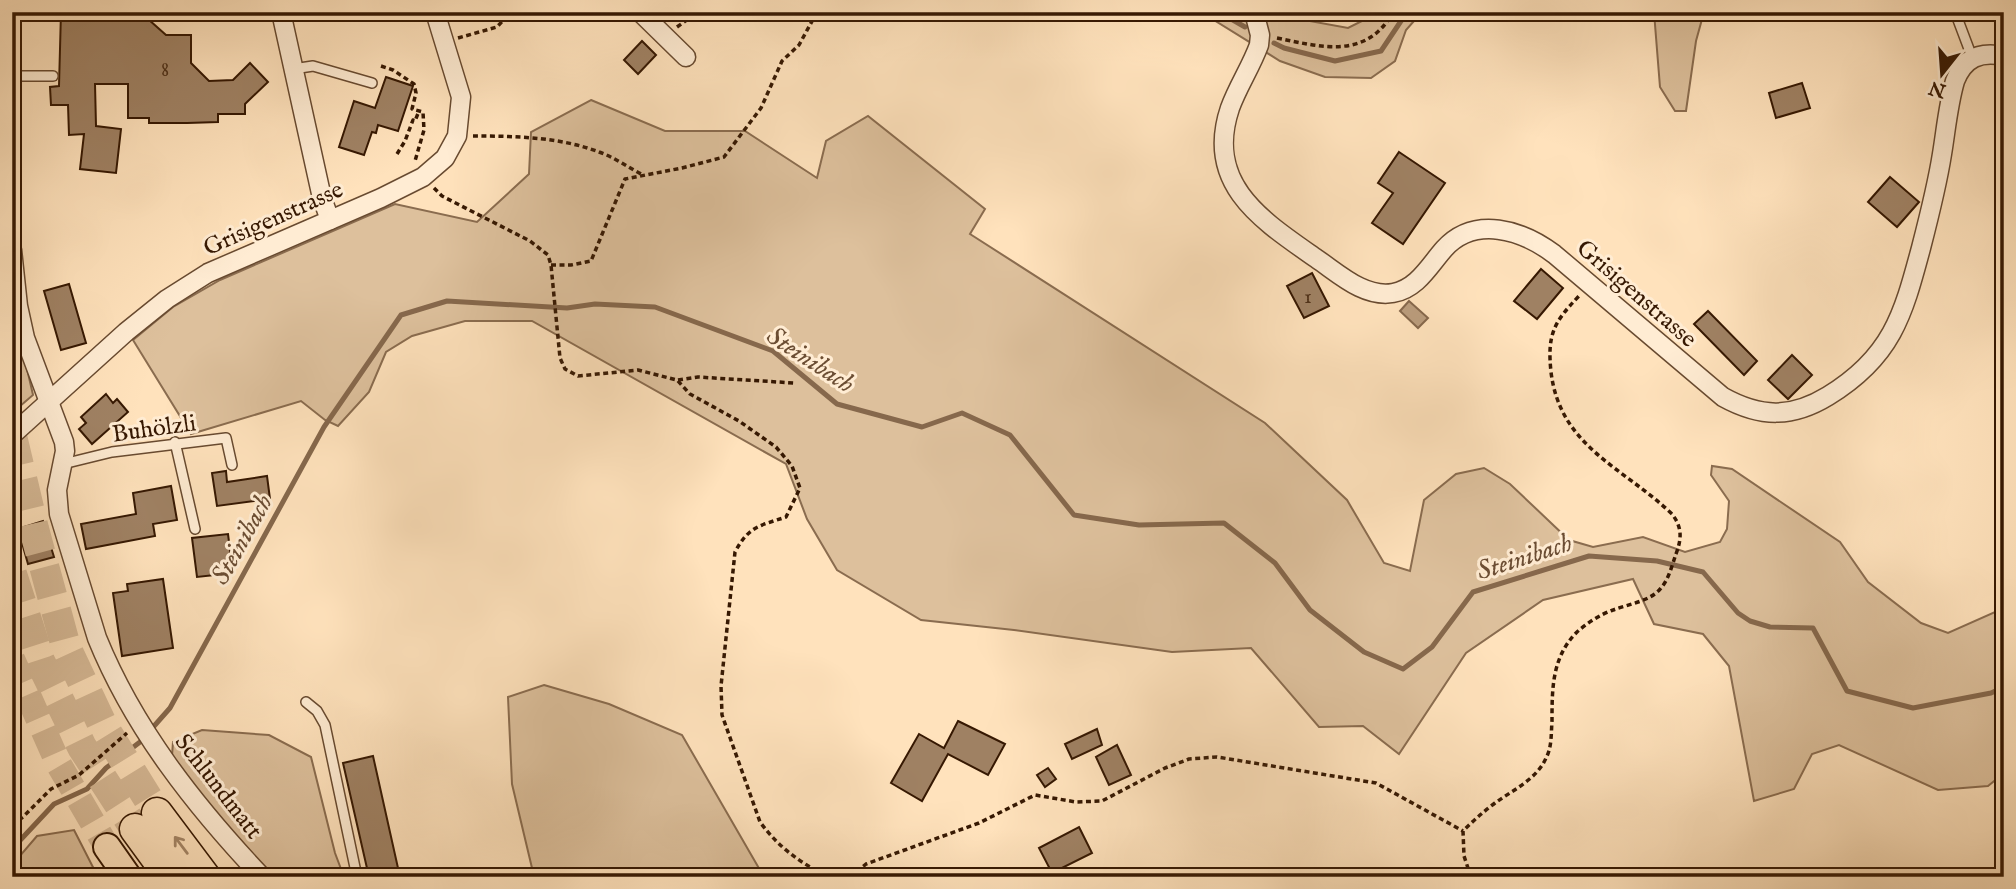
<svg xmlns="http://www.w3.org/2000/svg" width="2016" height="889" font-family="'IM FELL English',serif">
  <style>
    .green { fill: #ddc09c; stroke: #8a6c4f; stroke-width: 2 }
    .water { fill: #bb9d7d; stroke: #86684c; stroke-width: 2 }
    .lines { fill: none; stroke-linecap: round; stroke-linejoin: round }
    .stream { stroke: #86684c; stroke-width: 5 }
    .building { fill: #9f8163; stroke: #361802; stroke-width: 2 }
    .primary-tunnel { stroke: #d7ba97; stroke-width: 26; stroke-dasharray: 26 13; stroke-linecap: butt }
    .highway-tunnel { stroke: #d7ba97; stroke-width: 30; stroke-dasharray: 30 15; stroke-linecap: butt }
    .lane-casing { stroke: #684a30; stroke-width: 12 }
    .street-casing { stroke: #684a30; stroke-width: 21 }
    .primary-casing { stroke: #361802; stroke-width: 30 }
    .highway-casing { stroke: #361802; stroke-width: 33 }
    .path { stroke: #361802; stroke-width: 3.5; stroke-dasharray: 5 3.5; stroke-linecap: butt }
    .lane { stroke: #ffecd3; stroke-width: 9 }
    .street { stroke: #ffecd3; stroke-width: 18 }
    .primary { stroke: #ffe2bc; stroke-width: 26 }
    .highway { stroke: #ffe2bc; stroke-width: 30 }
    .oneway { stroke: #a58768 }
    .labels { text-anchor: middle; stroke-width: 6; stroke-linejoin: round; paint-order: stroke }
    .number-label { font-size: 21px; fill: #50321a }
    .street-label { font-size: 24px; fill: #361802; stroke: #ffecd3 }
    .water-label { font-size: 26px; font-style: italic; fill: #6b4d33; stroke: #ffecd3 }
  </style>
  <rect width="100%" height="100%" fill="#ffe2bc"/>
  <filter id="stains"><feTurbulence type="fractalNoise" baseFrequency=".00286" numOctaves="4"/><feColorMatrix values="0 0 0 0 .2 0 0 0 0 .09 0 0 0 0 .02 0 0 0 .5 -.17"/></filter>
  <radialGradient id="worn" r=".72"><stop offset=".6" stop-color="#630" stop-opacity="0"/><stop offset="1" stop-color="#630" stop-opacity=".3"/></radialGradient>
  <g class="green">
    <path d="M1201,12H1260L1348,28L1366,19L1368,12H1422L1406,30L1395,61L1371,78L1325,77L1280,61Z"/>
    <path d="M1654,12H1704L1696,41L1686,111H1675L1660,87Z"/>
    <path d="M591,100L665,131H745L817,178L826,141L868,116L985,209L970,234L1265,423L1347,500L1384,563L1410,571L1424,500L1456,474L1484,468L1510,484L1569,540L1593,547L1643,537L1685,552L1720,542L1727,529L1729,501L1711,475L1712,466L1732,469L1840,542L1868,582L1921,623L1948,633L2004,608V773L1988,786L1938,790L1839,745L1812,754L1794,789L1754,801L1729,666L1703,634L1654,624L1633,579L1543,600L1466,653L1399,754L1363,726L1319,727L1251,648L1172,652L1014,630L921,620L837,570L807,519L786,464L532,321H465L412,336L386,352L369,392L338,426L325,420L301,401L191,434L133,340L173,307L220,280L395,204L477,222L529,174L531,132Z"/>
    <path d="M12,321L25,360L33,395L12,413Z"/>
    <path d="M544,685L609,704L682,735L764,877H522L532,868L512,784L508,697Z"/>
    <path d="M202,730L269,735L311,757L335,853L344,877H269L213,815L172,756L173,742Z"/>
    <path d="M74,830L98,877H12V865L37,836Z"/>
  </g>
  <path class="water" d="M1409,301L1428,318L1418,328L1400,311Z"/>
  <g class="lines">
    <g class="stream">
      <path d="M1219,12L1245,27"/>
      <path d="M1274,43L1284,48L1335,61L1381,51L1407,12"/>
      <path d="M12,849L54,804L87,789L106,768L140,742L170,708L324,427L401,315L447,301L567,308L595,304L655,307L773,351L837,404L922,427L962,413L1010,435L1074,515L1139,525L1224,523L1275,563L1310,610L1364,652L1403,669L1432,647L1473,592L1589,556L1657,561L1703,572L1738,613L1750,621L1770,627L1813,628L1847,691L1913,708L1991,693L2004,687"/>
    </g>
  </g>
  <g class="building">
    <path d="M61,12H148V19L166,35H191V63L209,81L233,80L250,63L268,82L245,104V114H218V122L187,123H149V118H128V84H95L96,126L121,129L116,173L80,169L84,134L69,135L68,105H51L50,87L59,86Z"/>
    <path d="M642,41L656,55L638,74L624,60Z"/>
    <path d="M386,77L413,86L398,131L378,125L376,133L372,132L364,155L339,147L354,101L375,108Z"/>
    <path d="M1802,83L1810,108L1776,118L1769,93Z"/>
    <path d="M1399,152L1445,183L1403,244L1372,223L1393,193L1378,183Z"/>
    <path d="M1890,177L1919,202L1897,227L1868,202Z"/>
    <path d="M1541,269L1563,288L1537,319L1514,301Z"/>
    <path d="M1312,273L1329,306L1304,318L1287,286Z"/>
    <path d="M69,284L86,343L61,350L44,291Z"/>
    <path d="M1708,311L1757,361L1744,375L1694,324Z"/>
    <path d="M1792,355L1812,375L1788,399L1768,380Z"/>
    <path d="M106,394L113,403L117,399L128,412L92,444L79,429L86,423L81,417Z"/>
    <path d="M226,471L227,482L267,476L270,499L217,506L212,473Z"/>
    <path d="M171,486L177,520L153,524L155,536L86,549L81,524L136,514L133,493Z"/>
    <path d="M43,521L54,557L28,564L18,529Z"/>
    <path d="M228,534L233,573L197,577L192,538Z"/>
    <path d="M163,579L173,648L122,656L113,593L128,591L127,584Z"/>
    <path d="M958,721L1005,744L988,775L948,754L922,801L891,783L919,734L944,748Z"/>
    <path d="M1097,729L1102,745L1072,759L1065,744Z"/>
    <path d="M1117,745L1131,775L1109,785L1096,757Z"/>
    <path d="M373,756L400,877H369L343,763Z"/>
    <path d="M1048,768L1056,779L1045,787L1037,775Z"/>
    <path d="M1079,827L1092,853L1052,873L1039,848Z"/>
  </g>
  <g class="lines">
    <path class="primary-tunnel" d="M12,659L58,763L107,847"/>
    <g class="highway-tunnel">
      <path d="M12,436L34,529L66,647L103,726L157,813"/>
      <path d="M12,574L40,661L82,747L135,829"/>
    </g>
    <defs>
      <g id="lane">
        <path d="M1955,12L1972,57"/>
        <path d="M293,69L313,66L372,83"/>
        <path d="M12,76H53"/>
        <path d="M175,442L195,529"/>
        <path d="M63,464L112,452L226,438L232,465"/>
        <path d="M306,702L317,711L325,725L357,877"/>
      </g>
      <g id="street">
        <path d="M281,12L322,198L330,220"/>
        <path d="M640,12L686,57"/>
        <path d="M1254,12L1260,35L1259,45C1251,67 1238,86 1230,108C1204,185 1263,221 1317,259C1338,273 1364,298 1393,293C1417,289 1429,266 1444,249C1475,215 1522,230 1554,254L1723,397C1761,418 1792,418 1828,396C1892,357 1903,315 1921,248C1929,217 1937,186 1942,154C1946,130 1948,105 1955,81C1964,58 1980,51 2004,56"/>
        <path d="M12,250L18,306L25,338L64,442L65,451L57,490L59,514L97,638C134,729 195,806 262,877"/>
        <path d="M12,435L126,332L167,299L208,273L381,198L423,177L445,158L457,136L461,97L435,12"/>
      </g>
      <path id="primary" d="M107,847L128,877"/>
      <g id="highway">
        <path d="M157,813L205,877"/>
        <path d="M135,829L170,877"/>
      </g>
    </defs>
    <use href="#lane" class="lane-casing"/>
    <use href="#street" class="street-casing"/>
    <use href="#primary" class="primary-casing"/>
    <use href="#highway" class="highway-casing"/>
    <g class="path">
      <path d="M677,27L698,12"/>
      <path d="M458,38L497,27L511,12"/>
      <path d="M1277,38C1321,47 1367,60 1393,12"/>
      <path d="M381,66L393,70L414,84L416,93L412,109L423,112L424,130L415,161"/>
      <path d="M473,136C515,136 560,137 599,152C614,157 629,168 643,175"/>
      <path d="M397,154L405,141L413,120L415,121L419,111"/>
      <path d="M434,188L442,196L530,241L548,255L551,265L560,358L565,369L578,376L638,370L677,380L690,394L739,421L776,447L792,466L800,488L786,517C759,526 749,526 735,552L721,686L722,715L760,822C780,849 799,861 827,877"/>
      <path d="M551,265H571L591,261L625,179L682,168L724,157L761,108L782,61L799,45L817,12"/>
      <path d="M678,380L698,377L794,383"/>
      <path d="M12,825L23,817L51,789L79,775L127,733"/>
      <path d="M850,877L866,864L979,823L1035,795L1076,802L1102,801L1165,768L1189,759L1217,757L1376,783L1463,831"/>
      <path d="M1471,877L1464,856L1463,831C1473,821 1483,812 1495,803C1513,790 1537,779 1546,758C1552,747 1551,734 1552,721C1552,688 1552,657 1577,632C1587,623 1601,614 1613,610C1629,604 1651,601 1661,588C1669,579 1672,565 1676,554C1682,538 1682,527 1672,514C1623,467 1560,447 1551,372C1547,334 1554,322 1579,296"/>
    </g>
    <use href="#lane" class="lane"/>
    <use href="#street" class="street"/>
    <use href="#primary" class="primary"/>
    <use href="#highway" class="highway"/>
  </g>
  <defs><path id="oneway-shaft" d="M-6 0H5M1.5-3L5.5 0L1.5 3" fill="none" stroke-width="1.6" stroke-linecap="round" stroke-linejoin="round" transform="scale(1.75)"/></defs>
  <use class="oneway" href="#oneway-shaft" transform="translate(181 845) rotate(-127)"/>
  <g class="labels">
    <g class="number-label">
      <text x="165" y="76">8</text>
      <text x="1308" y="303">1</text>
    </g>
    <g class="street-label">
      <text transform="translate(273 218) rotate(-24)" y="8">Grisigenstrasse</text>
      <text transform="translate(1637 293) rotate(41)" y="8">Grisigenstrasse</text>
      <text transform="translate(154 428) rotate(-8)" y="8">Buhölzli</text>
      <text transform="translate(219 786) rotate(52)" y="8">Schlundmatt</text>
    </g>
    <g class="water-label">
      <text transform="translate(811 359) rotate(33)" y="9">Steinibach</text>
      <text transform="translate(241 539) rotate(-61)" y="9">Steinibach</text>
      <text transform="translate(1524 556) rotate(-18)" y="9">Steinibach</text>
    </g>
  </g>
  <rect width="2016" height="889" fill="none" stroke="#ffe2bc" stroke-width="42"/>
  <rect x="14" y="14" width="1988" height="861" fill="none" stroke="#361802" stroke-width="3.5"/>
  <rect x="21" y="21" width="1974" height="847" fill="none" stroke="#361802" stroke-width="2"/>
  <g transform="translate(1942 74) rotate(197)" stroke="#ffecd3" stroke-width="5" paint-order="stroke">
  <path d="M0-5L12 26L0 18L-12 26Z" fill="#361802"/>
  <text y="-10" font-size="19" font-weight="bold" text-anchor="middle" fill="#361802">N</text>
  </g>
  <rect width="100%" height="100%" filter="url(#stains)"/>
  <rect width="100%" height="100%" fill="url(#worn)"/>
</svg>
